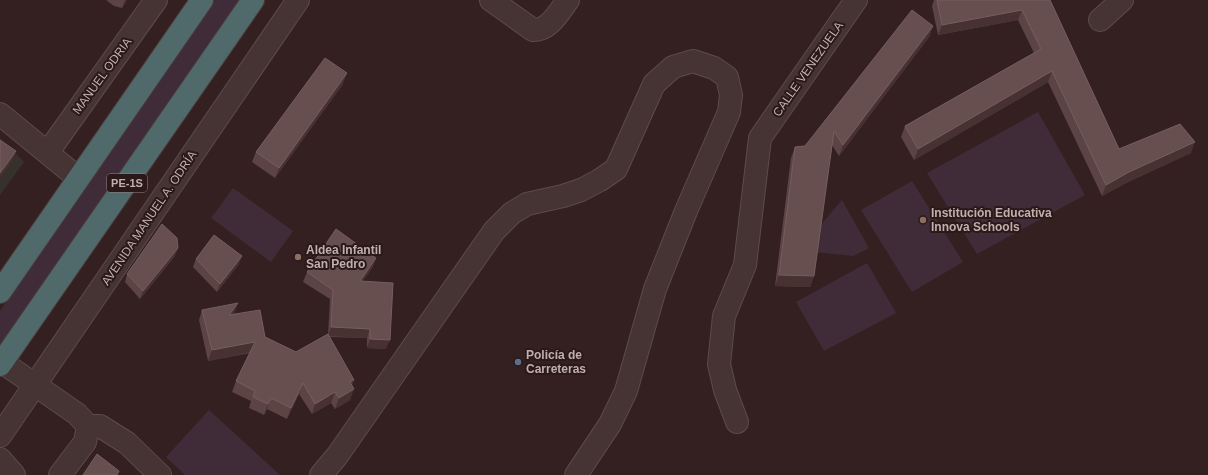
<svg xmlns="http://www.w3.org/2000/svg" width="1208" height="475" font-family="Arial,sans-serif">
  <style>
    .medical { fill: #36312b }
    .green { fill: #402c38 }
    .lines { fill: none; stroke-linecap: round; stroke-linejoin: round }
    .minor-casing { stroke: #5d4b4b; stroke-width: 24 }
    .highway-casing { stroke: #4c3b3b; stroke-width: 24 }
    .minor { stroke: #453433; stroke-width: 22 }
    .highway { stroke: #50696a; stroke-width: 22 }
    .wall { fill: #5d4444 }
    .shaded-wall { fill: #483131 }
    .building { fill: #684f4f; stroke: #765e5e }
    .education-dot { fill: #8d6e63; stroke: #291919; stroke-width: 1.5 }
    .service-dot { fill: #5c6f8a; stroke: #291919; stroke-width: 1.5 }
    .labels { text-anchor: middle; stroke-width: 4; stroke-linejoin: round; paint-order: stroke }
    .shield { fill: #291919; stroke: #948181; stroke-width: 1 }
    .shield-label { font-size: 11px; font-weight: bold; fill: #c2aead }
    .street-label { font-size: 12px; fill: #c2aead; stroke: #291919 }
    .poi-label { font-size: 12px; font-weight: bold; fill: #c2aead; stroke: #291919; text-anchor: start }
  </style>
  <rect width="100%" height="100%" fill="#342020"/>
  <path class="medical" d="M0,138L24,162L0,195Z"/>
  <g class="green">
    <path d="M214,0H242L0,350V311Z"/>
    <path d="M1038,112L1085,195L977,254L927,173Z"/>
    <path d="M912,181L963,262L912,292L861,210Z"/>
    <path d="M233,188L293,231L271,262L211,218Z"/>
    <path d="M842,200L869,248L853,256L815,252L819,227Z"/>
    <path d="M867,263L896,313L824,351L796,302Z"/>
    <path d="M209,410L280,475H185L166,457Z"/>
  </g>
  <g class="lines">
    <defs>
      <g id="minor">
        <path d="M491,0L533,30C549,31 559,12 568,0"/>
        <path d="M1100,20L1122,0"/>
        <path d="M0,114L78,178"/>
        <path d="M48,152L156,0"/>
        <path d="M2,362L77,414L88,426L85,442L60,475"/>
        <path d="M737,422L725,390L719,364L724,316L745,265L760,138L856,0"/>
        <path d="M88,426H100L127,443L160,475"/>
        <path d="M0,436L298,0"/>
        <path d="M0,459L14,475"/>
        <path d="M321,475L337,456L494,231L512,213L527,204L563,196L581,190L600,180L616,169L654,84L673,67L693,61L714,68L727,77L731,95L729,112L686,211L655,289L626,391L610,424L576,475"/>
      </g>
      <g id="highway">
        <path d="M0,292L202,0"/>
        <path d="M0,365L253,0"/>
      </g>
    </defs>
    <use href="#minor" class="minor-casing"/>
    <use href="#highway" class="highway-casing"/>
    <use href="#minor" class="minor"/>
    <use href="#highway" class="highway"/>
  </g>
  <g class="wall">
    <path d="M106,0H127L122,8L114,6Z"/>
    <path d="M934,0H1050L1119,149L1191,153L1126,183L1102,196L1048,82L914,160L901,137L905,126L1034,53L1018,20L938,35L932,6Z"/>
    <path d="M933,26L929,37L839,156L832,145L814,276L810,287L775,286L791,158L795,147L805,146Z"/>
    <path d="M343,84L275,178L252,162L256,152Z"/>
    <path d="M175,256L140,299L125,282L127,274Z"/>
    <path d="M196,259L239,264L217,292L193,267Z"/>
    <path d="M373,267L362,281L386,349L367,348V338L329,337L352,386L350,400L335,409L331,403L312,414L299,394L287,419L267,409L264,415L249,408L251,401L232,392L236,381L250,353L208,361L199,320L202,310L234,314L265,337L296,352L328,335L330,299L303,282L307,272Z"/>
  </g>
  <g class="shaded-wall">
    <path d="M125,0H127L122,8Z"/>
    <path d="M1022,10L1018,20L938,35L942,25Z"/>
    <path d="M933,26L929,37L839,156L843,145Z"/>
    <path d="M1052,71L1048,82L914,160L918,149Z"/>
    <path d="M347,73L343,84L275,178L279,168Z"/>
    <path d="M1195,142L1191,153L1126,183L1102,196L1106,185L1129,172Z"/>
    <path d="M16,151L12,161L0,178V173Z"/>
    <path d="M178,248L175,256L140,299L143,291Z"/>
    <path d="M242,256L239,264L217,292L220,284Z"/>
    <path d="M376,258L373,267L356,291L360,281Z"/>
    <path d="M779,275L814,276L810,287L775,286Z"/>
    <path d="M238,303L234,314L225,326L229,315Z"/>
    <path d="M331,327L370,329L367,338L328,336Z"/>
    <path d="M370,339L390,340L386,349L367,348Z"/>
    <path d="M255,342L251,352L208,361L212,350Z"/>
    <path d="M354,380L350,391V382Z"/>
    <path d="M303,383L299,394L287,419L291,408Z"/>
    <path d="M354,389L350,400L335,409L339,398Z"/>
    <path d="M335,392L331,403L312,414L315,404Z"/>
    <path d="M271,398L267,409L264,415L268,404Z"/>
  </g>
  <g class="building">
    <path d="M937,0H1050L1119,149L1180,124L1195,142L1129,172L1106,185L1052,71L918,149L905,126L1041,49L1022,10L942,25Z"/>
    <path d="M912,10L933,26L843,145L834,131L814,276L779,275L795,147L805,146Z"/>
    <path d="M325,58L347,73L279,168L256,152Z"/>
    <path d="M0,140L16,151L0,173Z"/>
    <path d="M162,224L177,238L178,248L143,291L127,274Z"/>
    <path d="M336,229L376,258L360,281L393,283L390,340L370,339V329L331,327L333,290L307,272Z"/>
    <path d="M214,235L242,256L220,284L196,259Z"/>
    <path d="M238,303L229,315L260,310L265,337L296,352L328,334L354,380L350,382L354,389L339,398L335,392L315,404L303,383L291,408L271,398L268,404L253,397L255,391L236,381L255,342L212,350L202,310Z"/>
    <path d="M97,454L119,471L117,475H83Z"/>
  </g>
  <g class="education-dot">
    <circle cx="923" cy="220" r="4"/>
    <circle cx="298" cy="257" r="4"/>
  </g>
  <circle class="service-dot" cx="518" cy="362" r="4"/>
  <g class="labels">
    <rect class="shield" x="107" y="174" width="40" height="18" rx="3"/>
    <g class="shield-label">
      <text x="127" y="187">PE-1S</text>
    </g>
    <g class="street-label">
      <text transform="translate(808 69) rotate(-55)" y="4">CALLE VENEZUELA</text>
      <text transform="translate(102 76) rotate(-54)" y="4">MANUEL ODRIA</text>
      <text transform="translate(149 218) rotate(-56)" y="4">AVENIDA MANUEL A. ODRÍA</text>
    </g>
    <g class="poi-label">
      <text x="931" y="217">Institución Educativa<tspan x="931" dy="14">Innova Schools</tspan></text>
      <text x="306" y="254">Aldea Infantil<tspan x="306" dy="14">San Pedro</tspan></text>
      <text x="526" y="359">Policía de<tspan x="526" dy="14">Carreteras</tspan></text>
    </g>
  </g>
</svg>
